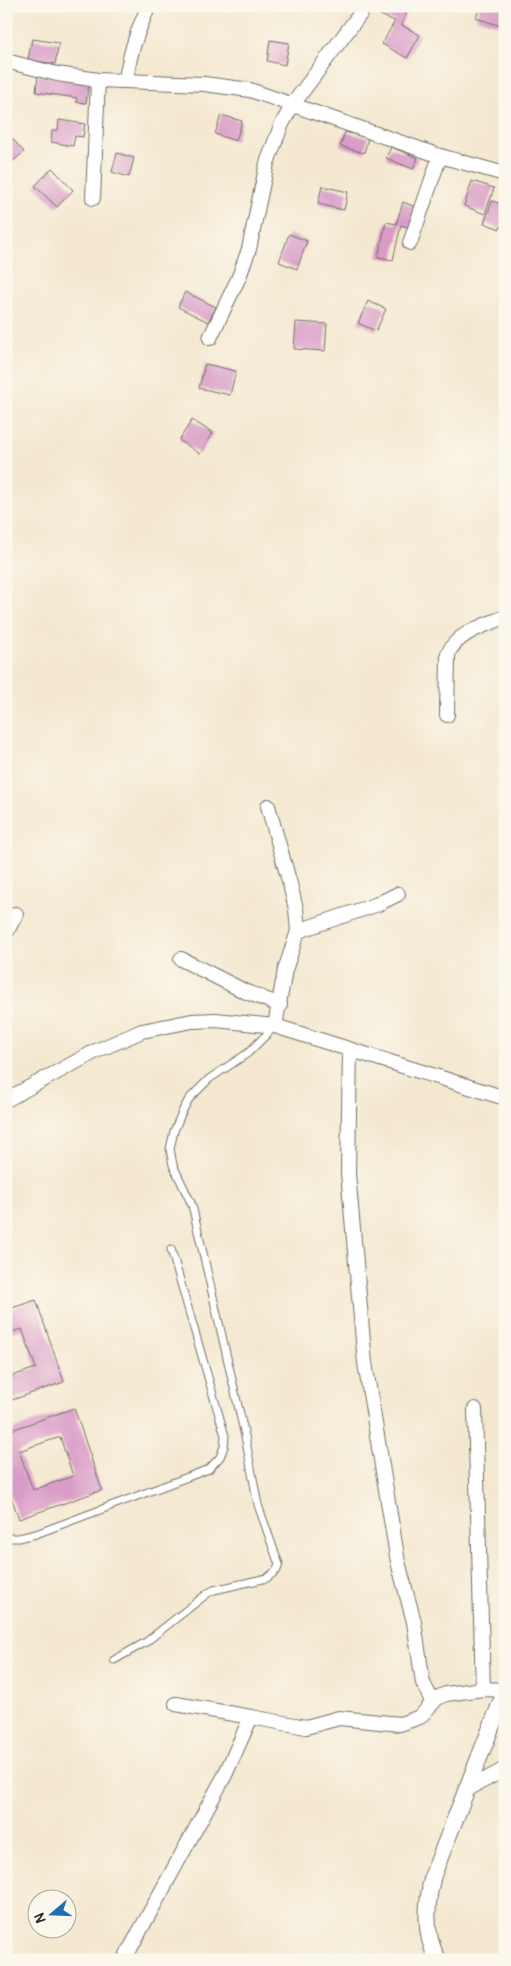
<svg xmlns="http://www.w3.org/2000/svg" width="511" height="1966" font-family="Pangolin,sans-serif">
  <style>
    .building { fill: #d99bc7; fill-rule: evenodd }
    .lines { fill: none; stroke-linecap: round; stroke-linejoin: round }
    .service-casing { stroke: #716d65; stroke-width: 9 }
    .minor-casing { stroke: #716d65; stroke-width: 16 }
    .tertiary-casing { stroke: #716d65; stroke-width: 18 }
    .service { stroke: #fff; stroke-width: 7 }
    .minor { stroke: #fff; stroke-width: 14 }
    .tertiary { stroke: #fff; stroke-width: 16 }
  </style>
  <rect width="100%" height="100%" fill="#fbf7ec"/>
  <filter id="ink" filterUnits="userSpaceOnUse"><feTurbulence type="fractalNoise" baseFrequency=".02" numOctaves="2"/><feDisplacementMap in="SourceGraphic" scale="10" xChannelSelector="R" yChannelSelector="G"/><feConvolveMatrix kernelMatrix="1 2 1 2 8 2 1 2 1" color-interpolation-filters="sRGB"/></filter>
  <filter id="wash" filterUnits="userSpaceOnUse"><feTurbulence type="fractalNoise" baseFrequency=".0096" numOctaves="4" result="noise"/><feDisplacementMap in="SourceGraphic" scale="20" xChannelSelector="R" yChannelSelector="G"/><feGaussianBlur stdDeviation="1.12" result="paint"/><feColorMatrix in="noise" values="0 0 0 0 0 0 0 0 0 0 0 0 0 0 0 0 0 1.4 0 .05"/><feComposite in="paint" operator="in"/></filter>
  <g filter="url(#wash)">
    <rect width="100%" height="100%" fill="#f4e8d0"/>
    <g id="blocks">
      <g class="building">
        <path d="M383,6L409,7L401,25L420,35L407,58L382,44L395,21L380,15Z"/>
        <path d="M480,6H505L504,27L476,18Z"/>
        <path d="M32,39L59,43L55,64L28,60Z"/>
        <path d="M270,40L289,43L285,65L267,61Z"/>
        <path d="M38,75L89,83L86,103L76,102L77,98L36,92Z"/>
        <path d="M221,115L242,121L236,141L215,134Z"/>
        <path d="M59,120L85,124L83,137L75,136L73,146L51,142L52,131L58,130Z"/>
        <path d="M345,132L368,138L364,153L340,146Z"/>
        <path d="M10,136L24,152L8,165L6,163V139Z"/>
        <path d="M391,147L418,158L413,169L386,158Z"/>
        <path d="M117,153L134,158L129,177L112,172Z"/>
        <path d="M52,168L73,190L57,207L35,186Z"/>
        <path d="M472,181L494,188L485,214L464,206Z"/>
        <path d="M322,186L348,192L344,210L318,204Z"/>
        <path d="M492,201L505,205V216L500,229L484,223Z"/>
        <path d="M403,202L419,208L412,229L401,225L393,260L378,257L386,222L396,224Z"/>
        <path d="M289,234L307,241L297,269L279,262Z"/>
        <path d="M185,292L216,307L208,322L178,307Z"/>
        <path d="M368,301L386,309L376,331L358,323Z"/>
        <path d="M296,322L327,324L325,351L294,349Z"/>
        <path d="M205,364L236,371L230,395L199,388Z"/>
        <path d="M192,420L213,433L200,454L179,440Z"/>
        <path d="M36,1300L64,1382L6,1402V1378L36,1368L22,1329L6,1334V1310Z"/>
        <path d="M74,1408L102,1490L19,1519L6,1483V1432ZM60,1437L73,1476L33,1490L19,1451Z"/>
      </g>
    </g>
  </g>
  <g filter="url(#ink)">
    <use href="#blocks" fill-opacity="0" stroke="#716d65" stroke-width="1"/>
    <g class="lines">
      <defs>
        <g id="service">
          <path d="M6,1538H19L36,1534L209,1469L220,1457L224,1447L225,1436L171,1249"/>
          <path d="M114,1660L146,1642L208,1593L214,1590L267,1578L277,1570L279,1564L277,1559L258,1505L245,1436L192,1205L173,1165L170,1149L174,1131L182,1112L189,1099L209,1079L248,1053L275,1026"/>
        </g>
        <g id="minor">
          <path d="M6,61L57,74L98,80L204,84L250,90L440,156L505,174"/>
          <path d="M126,81C129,54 137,31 149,6"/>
          <path d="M93,198L98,80"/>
          <path d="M410,243L440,156"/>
          <path d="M210,338L239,277L249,249L267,163L281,126L293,104L366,6"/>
          <path d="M447,715L448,654C456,633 486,625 505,617"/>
          <path d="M268,806L290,884L296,909L298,931L285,970L275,1026"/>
          <path d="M298,931L378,904L398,894"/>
          <path d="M6,933L16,914"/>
          <path d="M181,959L244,991L280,1005"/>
          <path d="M350,1050L348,1173L365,1363L398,1562L414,1622L423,1683L433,1703"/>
          <path d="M6,1100L96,1051L142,1031L192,1021L216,1020L275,1026L505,1098"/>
          <path d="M475,1409L483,1689"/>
          <path d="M176,1704L251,1717"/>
          <path d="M466,1790L505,1769"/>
          <path d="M124,1960L225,1775L251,1717L306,1727L339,1718L400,1724L420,1717L437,1698L446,1694L483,1689L505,1690"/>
        </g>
        <path id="tertiary" d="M438,1960C423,1934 426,1903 433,1875L505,1692"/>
      </defs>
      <use href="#service" class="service-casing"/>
      <use href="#minor" class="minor-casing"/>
      <use href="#tertiary" class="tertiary-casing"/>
      <use href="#service" class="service"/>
      <use href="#minor" class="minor"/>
      <use href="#tertiary" class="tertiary"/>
    </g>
  </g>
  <rect width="511" height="1966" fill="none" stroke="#fbf7ec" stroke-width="25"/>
  <g transform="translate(52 1914) rotate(251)"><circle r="24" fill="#fbf7ec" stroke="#a8a59f"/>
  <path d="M0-4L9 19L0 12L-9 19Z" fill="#1f6fb2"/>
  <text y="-8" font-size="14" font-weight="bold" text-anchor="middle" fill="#2b2b2b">N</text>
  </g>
</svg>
